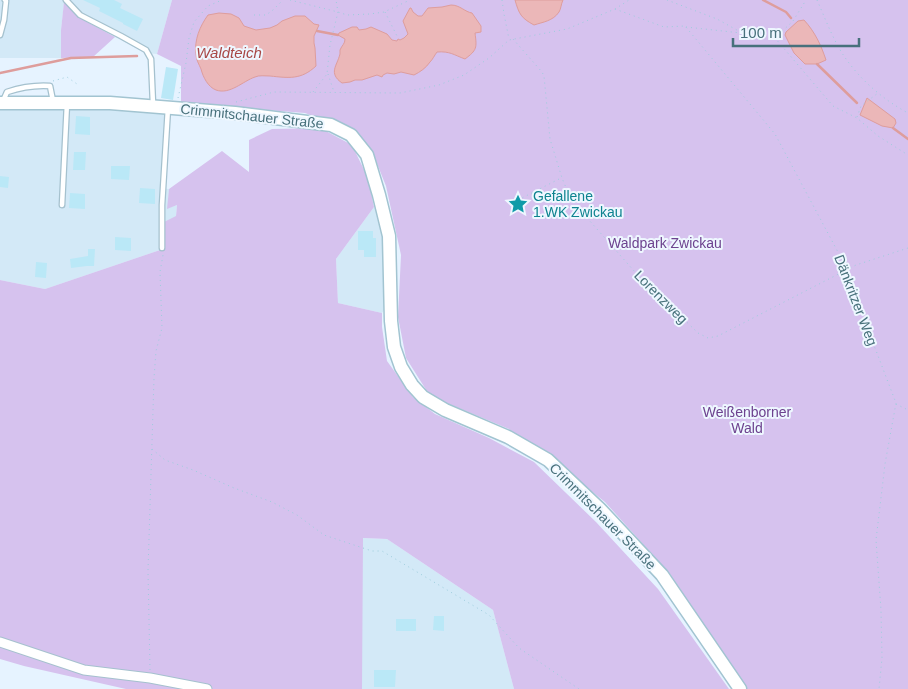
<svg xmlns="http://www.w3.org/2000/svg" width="908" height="689" font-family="Arial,sans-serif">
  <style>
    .residential { fill: #d3e9f7 }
    .green { fill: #d6c2ee }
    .water { fill: #ebb7b8; stroke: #de9d9c }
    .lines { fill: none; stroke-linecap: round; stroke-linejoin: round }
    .stream { stroke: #de9d9c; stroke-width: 2.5 }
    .building { fill: #bae8f7 }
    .lane-casing { stroke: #a5c1ce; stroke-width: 7 }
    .street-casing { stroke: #a5c1ce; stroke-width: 11 }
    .secondary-casing { stroke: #a2c4d1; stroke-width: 15 }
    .path { stroke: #9dcddd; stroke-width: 1; stroke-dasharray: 1 4; stroke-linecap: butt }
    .lane { stroke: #fff; stroke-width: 4.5 }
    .street { stroke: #fff; stroke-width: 9 }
    .secondary { stroke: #fff; stroke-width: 12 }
    .labels { text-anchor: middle; stroke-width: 4; stroke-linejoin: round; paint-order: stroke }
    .street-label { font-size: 14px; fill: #47707b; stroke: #eef7ff }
    .culture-label { font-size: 14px; fill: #0d838f; stroke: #eef7ff; text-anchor: start }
    .park-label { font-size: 14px; fill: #6d428f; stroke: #eef7ff }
    .water-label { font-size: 15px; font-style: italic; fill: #a84746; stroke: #eef7ff }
  </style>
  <rect width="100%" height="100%" fill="#e6f3ff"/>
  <g class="residential">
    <path d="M0,0H172L157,54L145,53L78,17L64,3L61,30V58H0Z"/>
    <path d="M99,109L163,112L165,114L160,188L169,189L168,208L177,205L176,216L163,249L45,289L0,280V110Z"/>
    <path d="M374,207L378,210L384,250V310L382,313L338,303L336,259Z"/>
    <path d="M362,538L387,539L493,610L514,689H362Z"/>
  </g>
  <g class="green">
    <path d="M172,0H908V689H746L670,574L605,502L549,457L509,429L430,396L406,358L398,317L401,255L386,186L376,161L351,130L305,113L181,103V66L157,54Z"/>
    <path d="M64,2L78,17L115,37L93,57L61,58V30Z"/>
    <path d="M320,128L352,145L368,178L374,207L336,259L338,303L382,313V327L387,361L413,397L435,414L489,438L534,462L596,522L658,589L729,689H514L493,610L387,539L363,538L362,689H126L24,666L0,659V280L45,289L163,249L164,222L176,216L177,205L167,209L169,189L222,151L249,172V140L272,129Z"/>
  </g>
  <g class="water">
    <path d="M515,0H563C561,4 561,9 559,12C553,21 543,22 534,25C521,18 519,14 515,0Z"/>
    <path d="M451,5C460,5 465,12 472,13L481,26V32L475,33C477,48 477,50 465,59C454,55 450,51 437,52C434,56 433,59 430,62C426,68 420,72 414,75L401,72L394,74L387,73L383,75L382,77L377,75L362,80H355L350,82L342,83C328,73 337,66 340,54C340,53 340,51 340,50C342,45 345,44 345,39L338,35L339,33L352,27H357L359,30L366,29L371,27L387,34L392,40L397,41L398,39L400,40L404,38L408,34L403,21L410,8H411L413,12L418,16H422L428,8L442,7Z"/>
    <path d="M219,13L231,14L239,18L244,26L256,30L270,28L277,25L282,21L295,16H305L314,24L319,25L314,36V43L315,48L316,66C301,80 289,78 270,76C265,76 259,75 255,77C243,81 230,95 216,90C208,87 203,77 201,69C199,64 196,60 196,54C194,40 200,26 208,15Z"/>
    <path d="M804,20C815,32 821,45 826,60L817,64H805L794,53L785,35L786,32L798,21Z"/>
    <path d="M867,98L895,119L896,123L893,128L882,126L860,115Z"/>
  </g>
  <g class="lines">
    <g class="stream">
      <path d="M763,0L786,12L791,18"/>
      <path d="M317,31L338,35"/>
      <path d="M817,64L857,103"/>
      <path d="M0,73L71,58L137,56"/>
      <path d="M893,128L908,139"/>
    </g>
  </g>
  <g class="building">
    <path d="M83,0H114L122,4L120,8L143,19L137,31L123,24V23L99,11L100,8Z"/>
    <path d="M166,67L178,69L173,100L161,98Z"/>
    <path d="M76,116L90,117V135L75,134Z"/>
    <path d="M74,152H86L85,170H73Z"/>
    <path d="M111,166H130L129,180L111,179Z"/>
    <path d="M0,176L9,177L8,188L0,187Z"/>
    <path d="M140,188L155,189V204L139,203Z"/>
    <path d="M70,193L85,194V209L69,208Z"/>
    <path d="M358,231H373V238H376V257H364V250H358Z"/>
    <path d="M115,237L131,238V251L115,250Z"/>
    <path d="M88,249H95L94,266H87L71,268L70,259L88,256Z"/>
    <path d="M36,262L47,263L46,278L35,277Z"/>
    <path d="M434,616H444V631L433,630Z"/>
    <rect x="396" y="619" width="20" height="12"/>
    <path d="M374,670H396L395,687H374Z"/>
  </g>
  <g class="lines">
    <defs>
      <g id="lane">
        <path d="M66,0L80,15L121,36L146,50L151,59L153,104"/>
        <path d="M0,35L4,20L6,1L5,0"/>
        <path d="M3,101L7,92C22,87 35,85 50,86L53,101"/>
        <path d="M62,205L67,103"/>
        <path d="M162,248V205L168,108"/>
      </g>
      <path id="street" d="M0,642L84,670L150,678L207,689"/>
      <path id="secondary" d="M0,103H110L235,113L331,125L351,135L367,155L379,195L389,236L391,321L394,347L401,367L412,385L423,397L445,410L508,437L548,460L600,509L662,575L740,689"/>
    </defs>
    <use href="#lane" class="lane-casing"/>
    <use href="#street" class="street-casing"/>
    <use href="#secondary" class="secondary-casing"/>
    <g class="path">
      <path d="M290,0L338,12L347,15L370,14L384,12L410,0"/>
      <path d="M502,0L504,14L509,39"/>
      <path d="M667,0L717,19L744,34L775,38L833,106L857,118L878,136L908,155"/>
      <path d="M817,0C825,18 832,37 842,53C858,78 882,99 908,113"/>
      <path d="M615,9L664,27L685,26L775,134L847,269L856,298L896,403L885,464L876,540L881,610L882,658L879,689"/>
      <path d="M385,12L397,36"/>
      <path d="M254,15H266L273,10L283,0"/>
      <path d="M686,27L741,33"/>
      <path d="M775,38L793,21L806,0"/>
      <path d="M513,39L542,72L544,76L550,139L562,178L567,190L581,211L635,272L698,333L708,338L718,336L856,265L908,248"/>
      <path d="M328,74L334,92"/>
      <path d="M53,81L67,77L77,84"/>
      <path d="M313,92L327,74L330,45L338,12L336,0"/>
      <path d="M178,98L186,63L189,38L194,22L208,6L222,0"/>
      <path d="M236,102L274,92L400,93L439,85L464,75L489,58L509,40L567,29L615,9L629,0"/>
      <path d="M857,117L861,106L878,93"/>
      <path d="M518,200L561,178"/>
      <path d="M896,404L908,410"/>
      <path d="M152,449L165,460L193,470L234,488L272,502L297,515L324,535L372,551H382L489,615L519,648L579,689"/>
      <path d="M150,670L148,571L154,378L156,351L162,328L160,272L163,255"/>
    </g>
    <use href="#lane" class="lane"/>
    <use href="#street" class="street"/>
    <use href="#secondary" class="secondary"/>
  </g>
  <defs>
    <symbol id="sight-bare" viewBox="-9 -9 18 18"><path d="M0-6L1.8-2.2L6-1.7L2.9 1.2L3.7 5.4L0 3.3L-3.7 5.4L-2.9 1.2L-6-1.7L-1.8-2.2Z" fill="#0f9aa8" stroke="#eef7ff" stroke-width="2.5" paint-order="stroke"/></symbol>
  </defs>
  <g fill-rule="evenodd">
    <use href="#sight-bare" x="504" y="190" width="28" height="28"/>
  </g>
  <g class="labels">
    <g class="street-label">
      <text transform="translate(252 116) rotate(6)" y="5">Crimmitschauer Straße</text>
      <text transform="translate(661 297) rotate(45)" y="5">Lorenzweg</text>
      <text transform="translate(856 300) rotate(69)" y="5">Dänkritzer Weg</text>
      <text transform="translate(603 516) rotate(45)" y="5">Crimmitschauer Straße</text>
    </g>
    <g class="culture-label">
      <text x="533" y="201">Gefallene<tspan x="533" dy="16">1.WK Zwickau</tspan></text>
    </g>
    <g class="park-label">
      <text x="665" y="248">Waldpark Zwickau</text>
      <text x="747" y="417">Weißenborner<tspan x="747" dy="16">Wald</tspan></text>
    </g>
    <g class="water-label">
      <text x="229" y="58">Waldteich</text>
    </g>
  </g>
  <path d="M733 38v8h126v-8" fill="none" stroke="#47707b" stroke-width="2.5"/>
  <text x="740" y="38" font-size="15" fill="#47707b" stroke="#eef7ff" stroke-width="4" paint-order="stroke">100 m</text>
</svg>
